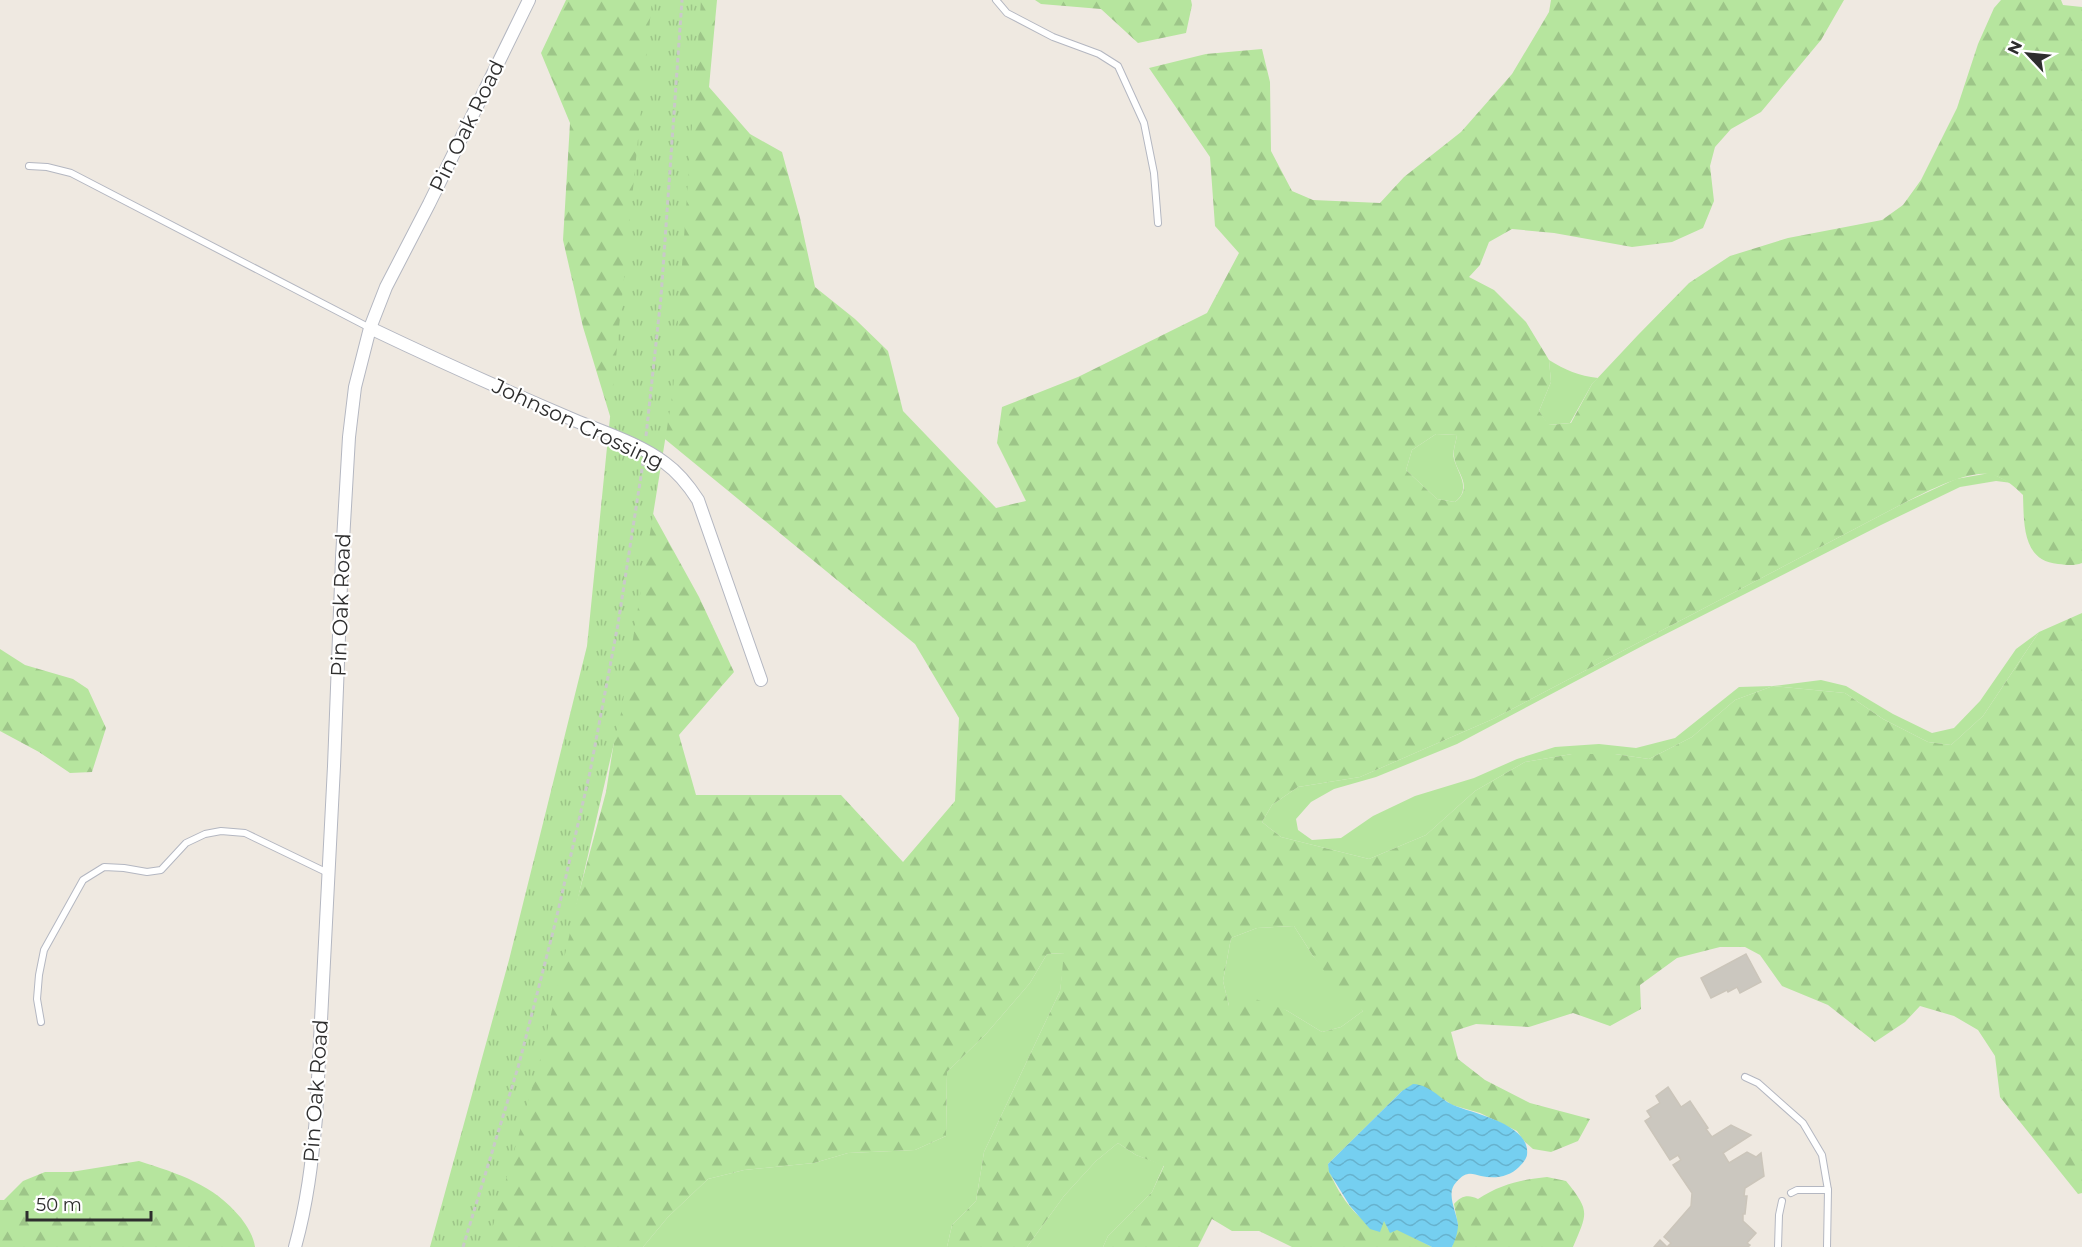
<svg xmlns="http://www.w3.org/2000/svg" width="2082" height="1247" font-family="Montserrat,sans-serif">
  <style>
    .grass { fill: #b6e59e }
    .forest { fill: url(#forest-firs); fill-rule: evenodd }
    .park { fill: url(#park-tufts) }
    .water { fill: url(#water-waves) }
    .building { fill: #cbc7bf; stroke: #cbc5ba; stroke-width: 1.5 }
    .lines { fill: none; stroke-linecap: round; stroke-linejoin: round }
    .service-casing { stroke: #b4b7c1; stroke-width: 8 }
    .minor-casing { stroke: #b4b7c1; stroke-width: 14 }
    .path { stroke: #c9c9c9; stroke-width: 3; stroke-dasharray: 4.5 3; stroke-linecap: butt }
    .service { stroke: #fff; stroke-width: 6 }
    .minor { stroke: #fff; stroke-width: 12 }
    .labels { text-anchor: middle; stroke-width: 4.5; stroke-linejoin: round; paint-order: stroke }
    .street-label { font-size: 21px; fill: #2e2e2e; stroke: #fff }
  </style>
  <defs>
    <pattern id="forest-firs" width="22" height="20" patternUnits="userSpaceOnUse" patternTransform="scale(1.5)"><rect width="22" height="20" fill="#b6e59e"/><path d="M5 1l3.5 6h-7zM16 11l3.5 6h-7z" fill="#9dc588"/></pattern>
    <pattern id="park-tufts" width="24" height="20" patternUnits="userSpaceOnUse" patternTransform="scale(1.5)"><rect width="24" height="20" fill="#b6e59e"/><path d="M3 7l-1-3M5 7V3M7 7l1-3M15 17l-1-3M17 17v-4M19 17l1-3" fill="none" stroke="#9dc588"/></pattern>
    <pattern id="water-waves" width="16" height="10" patternUnits="userSpaceOnUse" patternTransform="scale(1.5)"><rect width="16" height="10" fill="#75cff0"/><path d="M0 5q4-4 8 0t8 0" fill="none" stroke="#66b2ce"/></pattern>
  </defs>
  <rect width="100%" height="100%" fill="#efe9e1"/>
  <g class="grass">
    <path d="M1549,360C1565,370 1579,376 1598,378L1592,384L1570,423L1548,425L1539,411L1551,382Z"/>
    <path d="M1436,434L1457,435C1456,442 1452,452 1454,459C1458,474 1472,489 1455,502L1437,499L1406,470L1412,450Z"/>
    <path d="M1990,473L2012,483L1996,481L1960,487L1881,525L1646,644L1457,744L1376,777L1334,789L1311,802L1296,819L1298,830L1312,840L1341,838L1373,816L1415,796L1474,778L1517,759L1555,747L1599,744L1636,748L1675,738L1739,687L1773,686L1821,680L1846,686L1893,714L1932,733L1954,728L1980,701L2016,649L2039,632L1983,716L1951,745L1928,742L1883,719L1845,693L1773,686L1735,700L1692,737L1649,759L1615,754H1572L1525,762L1475,791L1426,835L1369,859L1281,837L1262,822L1272,805L1298,787L1360,777L1493,719L1904,503L1956,479Z"/>
    <path d="M1294,926L1313,956L1363,1011L1341,1027L1322,1032L1286,1010L1229,1006L1223,981L1231,938L1257,928Z"/>
    <path d="M1065,953L1060,991L984,1152L976,1201L952,1225L947,1247H643L668,1217L708,1179L744,1170L814,1163L848,1153L915,1150L946,1136L947,1072L986,1034L1030,983L1047,954Z"/>
    <path d="M1118,1143L1136,1155L1164,1165L1152,1192L1108,1236L1103,1247H1027L1064,1196L1096,1161Z"/>
  </g>
  <g class="forest">
    <path d="M566,0H717L709,87L750,134L782,152L800,218L815,287L855,319L888,351L903,411L996,508L1026,501L997,443L1002,407L1078,377L1207,313L1239,253L1215,226L1210,157L1149,68L1206,54L1262,49L1270,82L1271,151L1292,191L1313,200L1380,203L1404,177L1461,132L1512,74L1549,12L1551,0H1844L1821,40L1761,112L1731,129L1715,147L1710,166L1714,201L1703,228L1672,242L1632,247L1554,233L1512,229L1489,242L1480,265L1469,277L1494,290L1526,322L1549,360L1551,382L1539,411L1549,425L1571,423L1592,384L1638,335L1689,283L1730,256L1788,238L1882,220L1903,205L1921,180L1957,108L1978,44L1994,8L2001,0H2061L2063,5L2082,7V563C2074,566 2067,565 2058,564C2022,561 2024,523 2023,495C2014,486 2005,478 1992,475C1971,468 1924,493 1904,503L1493,719L1360,777L1298,787L1272,805L1262,822L1281,837L1369,859L1426,835L1475,791L1525,762L1572,754H1615L1649,759L1692,737L1735,700L1773,686L1845,693L1883,719L1928,742L1951,745L1983,716L2039,632L2082,613V1193L2078,1194L2000,1097L1995,1056L1978,1030L1954,1016L1920,1006L1905,1022L1875,1042L1828,1005L1782,986L1760,955L1745,947H1720L1677,958L1640,985L1641,1009L1610,1026L1573,1013L1529,1027L1476,1024L1451,1032L1458,1059L1485,1080L1530,1103L1590,1119L1578,1141L1551,1152L1533,1149L1524,1141L1517,1131L1480,1113L1452,1105L1445,1100L1402,1091L1328,1164C1331,1182 1347,1206 1361,1218L1384,1220L1388,1229H1397L1432,1247H1292L1259,1231H1232L1212,1219L1198,1247H1103L1108,1236L1152,1192L1164,1166L1136,1155L1118,1143L1096,1161L1064,1196L1027,1247H947L952,1225L976,1201L984,1152L1060,991L1064,953L1047,954L1030,983L986,1034L947,1072L946,1136L915,1150L848,1153L814,1163L744,1170L708,1179L668,1217L643,1247H477L533,1065L606,792L651,510L699,597L734,672L679,735L696,795H841L903,862L955,801L959,718L915,644L660,435L610,416L583,327L563,240L570,123L541,53ZM1436,434L1457,435C1456,442 1453,449 1454,456C1455,472 1475,486 1455,502L1437,499L1406,470L1412,450ZM1294,926L1313,956L1344,997L1363,1011L1341,1027L1322,1032L1286,1010L1247,996L1229,1006L1223,981L1231,938L1257,928Z"/>
    <path d="M1035,0H1191L1192,5L1186,33L1138,43L1101,9L1041,4Z"/>
    <path d="M0,649L25,665L73,679L88,689L106,728L92,772L70,773L39,752L0,731Z"/>
    <path d="M139,1161C179,1174 213,1184 241,1218C247,1226 254,1237 255,1247H0V1200H4L23,1181L45,1172H71Z"/>
    <path d="M1547,1177L1566,1181C1590,1211 1588,1212 1573,1247H1452L1458,1225L1454,1204C1461,1196 1468,1194 1478,1199C1501,1184 1520,1180 1547,1177Z"/>
  </g>
  <path class="park" d="M652,0H701L673,391L621,713L543,1049L487,1247H430L509,960L587,646Z"/>
  <path class="water" d="M1413,1084C1431,1085 1438,1098 1453,1105C1474,1114 1531,1124 1527,1155C1526,1160 1522,1164 1519,1167C1509,1177 1495,1179 1481,1176C1476,1175 1472,1173 1468,1174C1462,1175 1457,1181 1454,1185C1447,1196 1457,1213 1458,1225C1458,1232 1455,1241 1452,1247H1432L1397,1230L1390,1233L1384,1221L1380,1232L1370,1229L1350,1206L1329,1172L1328,1164L1402,1091Z"/>
  <g class="building">
    <path d="M1746,954L1761,982L1740,993L1737,987L1728,992L1727,990L1711,998L1701,978Z"/>
    <path d="M1668,1087L1681,1107L1690,1101L1708,1128L1706,1129L1712,1137L1731,1125L1751,1135L1723,1153L1729,1163L1747,1152L1756,1157L1761,1153L1764,1176L1745,1188L1744,1196H1747L1745,1214H1743V1221L1756,1233L1747,1243L1750,1245L1748,1247H1667L1671,1243L1664,1237L1691,1206L1692,1193L1673,1165L1681,1160L1678,1155L1670,1160L1645,1121L1651,1117L1647,1111L1660,1103L1656,1096Z"/>
    <path d="M1660,1240L1667,1247H1654Z"/>
  </g>
  <g class="lines">
    <defs>
      <g id="service">
        <path d="M996,0L1007,13L1053,37L1099,54L1118,66L1144,123L1154,173L1158,223"/>
        <path d="M29,166L47,167L71,173L370,328"/>
        <path d="M41,1022L37,999L39,975L44,950L83,880L104,867L124,868L147,872L161,870L186,843L205,834L221,831L245,833L328,873"/>
        <path d="M1745,1077L1758,1083L1803,1123L1822,1155L1828,1190L1827,1247"/>
        <path d="M1791,1193L1797,1190H1828"/>
        <path d="M1778,1247L1779,1215L1782,1201"/>
      </g>
      <g id="minor">
        <path d="M370,328C437,360 506,391 574,420C605,433 638,443 665,463C679,473 689,486 698,500L761,680"/>
        <path d="M295,1247C307,1204 312,1162 316,1118L334,766L342,558L349,437L355,387L370,328L386,287L429,204L529,0"/>
      </g>
    </defs>
    <use href="#service" class="service-casing"/>
    <use href="#minor" class="minor-casing"/>
    <g class="path">
      <path d="M646,436L661,297L682,0"/>
      <path d="M463,1247L519,1064L555,924L590,772L618,624L643,463"/>
    </g>
    <use href="#service" class="service"/>
    <use href="#minor" class="minor"/>
  </g>
  <g class="labels">
    <g class="street-label">
      <text transform="translate(467 126) rotate(-64)" y="7">Pin Oak Road</text>
      <text transform="translate(578 424) rotate(25)" y="7">Johnson Crossing</text>
      <text transform="translate(341 605) rotate(-88)" y="7">Pin Oak Road</text>
      <text transform="translate(316 1091) rotate(-86)" y="7">Pin Oak Road</text>
    </g>
  </g>
  <g transform="translate(2028 54) rotate(296)" stroke="#ffffff" stroke-width="4.5" paint-order="stroke">
  <path d="M0-4.5L10 22L0 15L-10 22Z" fill="#2e2e2e"/>
  <text y="-9" font-size="16" font-weight="bold" text-anchor="middle" fill="#2e2e2e">N</text>
  </g>
  <path d="M27 1211v9h124v-9" fill="none" stroke="#2e2e2e" stroke-width="3"/>
  <text x="36" y="1211" font-size="18" fill="#2e2e2e" stroke="#ffffff" stroke-width="4.5" paint-order="stroke">50 m</text>
</svg>
